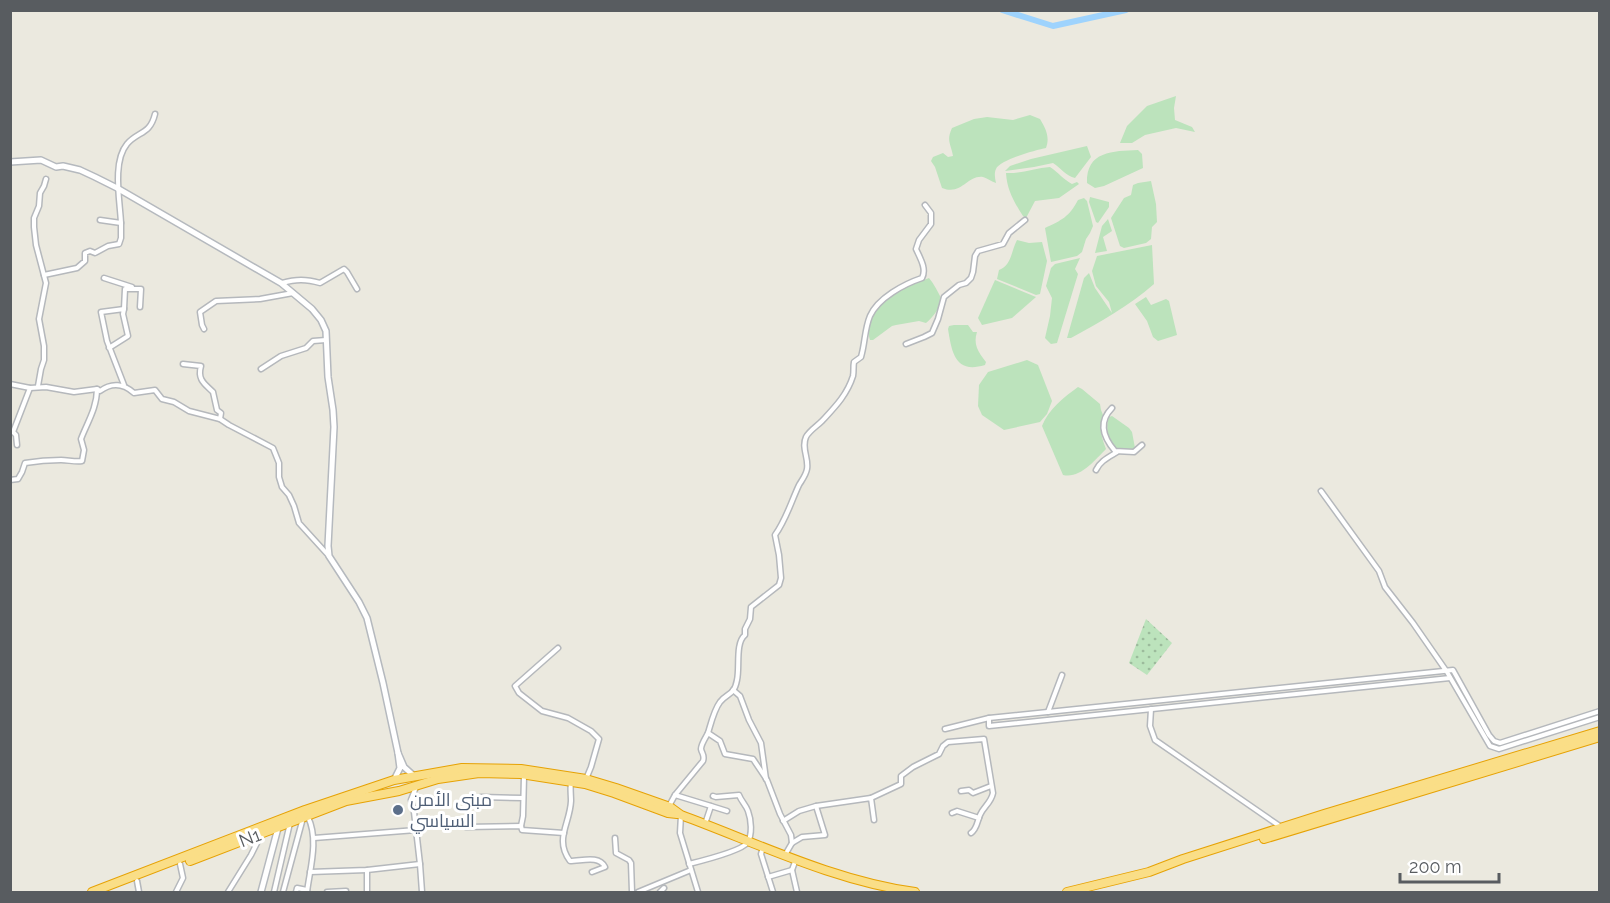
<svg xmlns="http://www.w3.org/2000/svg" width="1610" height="903" font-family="Raleway,Cairo,sans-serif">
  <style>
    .grass { fill: #bce3bc }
    .park { fill: url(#park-dots) }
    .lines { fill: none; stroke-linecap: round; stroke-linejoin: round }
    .river { stroke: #9ed3fd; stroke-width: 6 }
    .street-casing { stroke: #b5b8bc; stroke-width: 7 }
    .secondary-casing { stroke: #b5b9be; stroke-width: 8 }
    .highway-casing { stroke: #e6a205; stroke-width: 10 }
    .street { stroke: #fff; stroke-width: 4 }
    .secondary { stroke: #fff; stroke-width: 5 }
    .highway { stroke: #fade87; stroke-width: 8 }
    .service-dot { fill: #5c6f8a; stroke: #fff; stroke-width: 2 }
    .labels { text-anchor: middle; stroke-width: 6; stroke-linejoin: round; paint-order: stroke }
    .service-label { font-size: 18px; fill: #4e5e75; stroke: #fff; text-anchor: start }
    .street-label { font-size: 18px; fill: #585c60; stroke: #fff }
  </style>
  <defs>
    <pattern id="park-dots" width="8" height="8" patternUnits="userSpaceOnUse" patternTransform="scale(1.5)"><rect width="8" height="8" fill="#bce3bc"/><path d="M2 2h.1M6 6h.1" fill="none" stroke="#9cbb9c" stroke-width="1.8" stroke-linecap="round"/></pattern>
  </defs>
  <rect width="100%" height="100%" fill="#ebe9df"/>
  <g class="grass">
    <path d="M1176,96L1174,108L1175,120L1192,127L1195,132L1176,128L1145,135L1132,143H1120L1127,126L1147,106Z"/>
    <path d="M1030,115L1040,119C1046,129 1050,137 1046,148C1036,150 999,160 996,169C994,173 995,178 996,183C992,182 987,178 983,177C967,175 962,196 942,188L935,167L931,161L933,157L943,153L948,157L953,156C951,144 946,141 952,128L974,119L987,117L1013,120Z"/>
    <path d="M1087,146L1091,157L1075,178C1066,176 1061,168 1053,163L1034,167L1005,171L1010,166L1031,159Z"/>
    <path d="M1138,150L1142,154L1143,168L1104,186L1095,188L1087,183C1086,151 1113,151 1138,150Z"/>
    <path d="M1050,167C1058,172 1064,180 1072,184L1077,182L1079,184L1059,198L1035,201L1026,218L1023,216C1014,202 1007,190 1006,173C1021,174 1035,168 1050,167Z"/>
    <path d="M1151,181L1156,204L1157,222L1152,227L1151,239L1146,243L1124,248L1120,246L1111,218L1124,198L1131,195L1133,185L1138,183Z"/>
    <path d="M1090,197L1109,202V207L1098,223L1096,222L1089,202Z"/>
    <path d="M1084,198L1087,201L1093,226L1090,233L1086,239L1082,252L1077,256L1051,262L1045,228C1062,220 1069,217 1078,200Z"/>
    <path d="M1108,219L1112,231L1103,237L1107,251L1095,253L1102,226Z"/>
    <path d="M1017,240L1029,243L1042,242L1047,261L1040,294L1036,295L997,279L999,270C1012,265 1011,251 1017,240Z"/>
    <path d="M1152,245L1154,284C1129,306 1100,322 1071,338H1067L1084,278L1089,273L1095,288L1112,313L1109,302L1096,286L1092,271L1097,256Z"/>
    <path d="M1080,258L1075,269L1078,274L1057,343L1051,344L1045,338L1050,316L1052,298L1046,286L1051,268L1055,264Z"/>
    <path d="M929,278C934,284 938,292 942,300C939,309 933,317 926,323L919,321L896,325L892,326L873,340H870C862,307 903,287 929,278Z"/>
    <path d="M995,280L1036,297L1012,318L982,325L978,318Z"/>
    <path d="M1146,297L1151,305L1166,299L1169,301L1177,335L1158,341L1153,337L1147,321L1135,304Z"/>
    <path d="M954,325H968L973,332H977C973,344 978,352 986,362L985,365C955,374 952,353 948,329L949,326Z"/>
    <path d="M1027,360L1038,365L1052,401L1047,414L1040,422L1004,430L982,415L978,406L979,385L988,372Z"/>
    <path d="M1078,387L1082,389L1100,404L1101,410L1103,415C1099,428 1101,436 1106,449C1095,460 1080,479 1063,475L1042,426C1048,410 1064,397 1078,387Z"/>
    <path d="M1112,416L1129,428L1132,432L1135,448L1134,450C1130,450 1122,452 1118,450C1108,445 1105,427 1109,417Z"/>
  </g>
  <path class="park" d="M1146,619L1172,643L1147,675L1129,663Z"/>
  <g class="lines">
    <path class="river" d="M1002,10L1053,26L1126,10"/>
    <defs>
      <g id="street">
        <path d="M100,220L121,223C120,201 112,162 127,144C138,131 150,135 155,114"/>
        <path d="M44,275L77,268L85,261V253L90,251L95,253L108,246L119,244L121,238V223"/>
        <path d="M104,278L132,287"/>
        <path d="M282,283C296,279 306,279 320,283L344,269L347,272L357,289"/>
        <path d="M124,309L125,289H141L140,307"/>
        <path d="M204,329L202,325L200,312L216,301L260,299L293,293"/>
        <path d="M906,344L924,337L932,333L938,319L944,297L959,285L966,283L971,278L973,272L975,256L978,251L1003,244L1009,233L1025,220"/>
        <path d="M109,348L128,336L123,314L124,309L101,312L107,341L124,385"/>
        <path d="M183,364L201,366C197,380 205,384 213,392L217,410L221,413L220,419"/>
        <path d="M261,369L281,356L306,348L313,341L326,340"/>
        <path d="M10,384L30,388L46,387L74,392L97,389L100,391C112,382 124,384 134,393L155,390L162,399L174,402L189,411L220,419L229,425L273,448L279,463V477L282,487L289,495L294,506L299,523L329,556"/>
        <path d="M38,386L41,369L44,360V346L39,319L46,283L36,245L34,227V218L39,206L40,193L44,186L46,179"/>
        <path d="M1112,408C1098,422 1103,437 1115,451L1134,452L1142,445"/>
        <path d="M17,445L16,435L13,432L30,388"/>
        <path d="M1096,470C1100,461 1109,457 1117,452"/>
        <path d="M10,480L18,479L22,472L25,463C37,461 49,460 61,460C68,460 75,462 82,461L84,450L81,439C87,423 97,408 97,389"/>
        <path d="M1321,491L1379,571L1385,587L1413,623L1447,672L1490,746L1499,749L1600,717"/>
        <path d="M558,648L515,686L519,693L542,711L568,718L591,731L599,739L591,767L586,779"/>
        <path d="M733,690L740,696L749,720L761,743L766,779"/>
        <path d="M1151,709L1150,726L1155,740L1281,827"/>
        <path d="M1048,712L1062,675"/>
        <path d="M989,718V726L1450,678"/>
        <path d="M945,729L989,718L1453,670L1489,735L1494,741L1500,743L1600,711"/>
        <path d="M708,733C711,723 714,710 720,702C728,692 734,696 737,680C740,667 735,643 745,635V629L750,619L751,607L779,585L781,578L779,555L775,535C786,520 791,502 799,485C802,480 806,475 807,469C809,458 801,448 806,437C809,431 817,426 822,421C835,407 847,395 853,376C854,371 853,367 854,362L861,357L862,353C865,341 865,328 870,316C878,298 904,284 922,278C927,269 920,258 916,249L919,240L931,224V213L925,205"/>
        <path d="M571,782C570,789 571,795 571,801C570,824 554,839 570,861C582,861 599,855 605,867L592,872"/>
        <path d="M416,787L411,800L414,812L420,864L422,892"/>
        <path d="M961,791L969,790L973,793L991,786"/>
        <path d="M675,795L711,806"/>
        <path d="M481,797L523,798"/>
        <path d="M871,798L901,784V776L913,767L939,754L943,746L948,742L984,739L993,793C991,803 984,806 980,815C977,822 977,829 971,833"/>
        <path d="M669,806L675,795L703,761C705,755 702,754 701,749C701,744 706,737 708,733L720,741L725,754L753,759L767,780L780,814L791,835L792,843L785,855"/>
        <path d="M952,813L957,811L979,818"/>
        <path d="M681,815L680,833L698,892"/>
        <path d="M783,821L799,811L816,806L871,798L874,820"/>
        <path d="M705,824L711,806L727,811"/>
        <path d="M521,826L523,816L524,776"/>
        <path d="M466,827L521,826L522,830L564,833"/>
        <path d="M314,838L416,830"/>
        <path d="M615,838L616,853L629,860L631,863L632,892"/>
        <path d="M792,843L802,837L825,835L816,806"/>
        <path d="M763,847L761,854L773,892"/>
        <path d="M796,859L792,870L797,892"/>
        <path d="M689,864C701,861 741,851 747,843C753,835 751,819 748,811C746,805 741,801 739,795L716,797L713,796"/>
        <path d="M367,870V892"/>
        <path d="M310,872L367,870L420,864"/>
        <path d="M768,877L792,870"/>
        <path d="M137,881L139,892"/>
        <path d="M176,892L183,878L180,864"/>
        <path d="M228,892L251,855L261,835"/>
        <path d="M274,892L290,823"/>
        <path d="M283,892L303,818"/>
        <path d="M296,892L297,888L307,890"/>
        <path d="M307,892C310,868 319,840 308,817"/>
        <path d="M327,892L346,891V892"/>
        <path d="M638,892L691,870"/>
        <path d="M660,892L664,888"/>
      </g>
      <g id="secondary">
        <path d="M10,162L41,160L56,167L63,166L80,170L95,177L117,188L281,283L312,309L321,320L326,331L328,377L333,410L334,427L328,546L329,556L359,602L367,618L383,683L398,753"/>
        <path d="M394,780L400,768L398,753L404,767L414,776"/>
        <path d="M261,892L278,828"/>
      </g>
      <g id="highway">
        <path d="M1264,839L1600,737"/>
        <path d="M190,861L346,801L399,791L438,779L479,773L521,774L585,784L614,793L668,813L677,814"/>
        <path d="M92,892L305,810L394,780L462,768L521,769L586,779L616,788L670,807L681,815C757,843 834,881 915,892"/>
        <path d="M1067,892L1149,872L1183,859L1324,814L1600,731"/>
      </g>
    </defs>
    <use href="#street" class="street-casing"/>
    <use href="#secondary" class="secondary-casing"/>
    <use href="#highway" class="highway-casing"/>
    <use href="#street" class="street"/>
    <use href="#secondary" class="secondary"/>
    <use href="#highway" class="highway"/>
  </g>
  <circle class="service-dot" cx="398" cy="810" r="6"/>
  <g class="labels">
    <g class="service-label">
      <text x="410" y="806">مبنى الأمن<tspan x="410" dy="21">السياسي</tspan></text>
    </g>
    <g class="street-label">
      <text transform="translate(250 838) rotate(-21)" y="6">N1</text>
    </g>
  </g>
  <rect width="1610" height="903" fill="none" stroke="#585c60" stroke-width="24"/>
  <path d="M1400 873v9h99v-9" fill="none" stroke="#585c60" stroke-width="3"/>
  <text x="1409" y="873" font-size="18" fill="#585c60" stroke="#ffffff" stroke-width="4.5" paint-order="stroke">200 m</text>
</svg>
